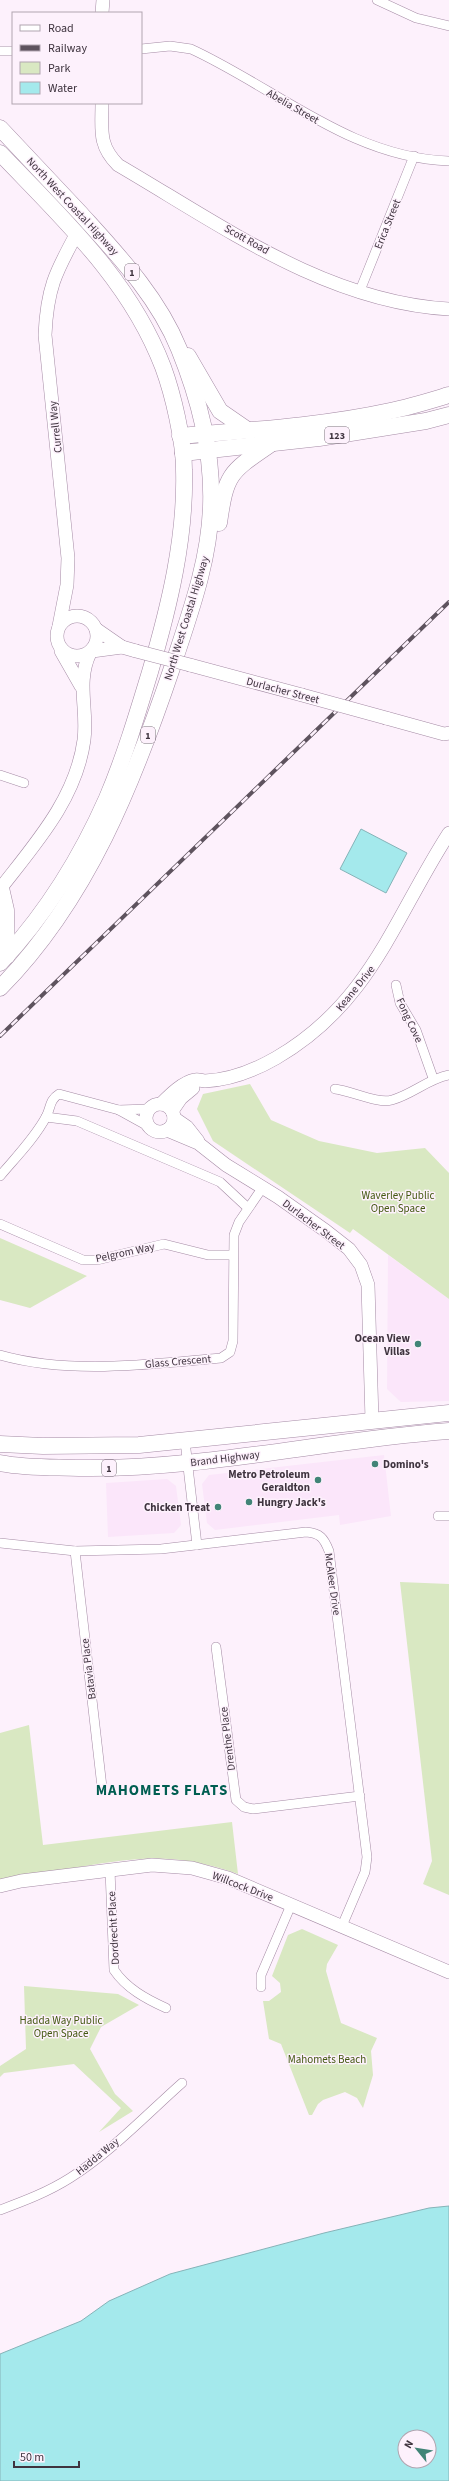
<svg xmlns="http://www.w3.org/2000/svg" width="449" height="2481" font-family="'Source Sans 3',sans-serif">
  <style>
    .built { fill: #fbe6fa }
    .green { fill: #d9e8c2 }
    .water { fill: #a4e9ec; stroke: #86b3b8; fill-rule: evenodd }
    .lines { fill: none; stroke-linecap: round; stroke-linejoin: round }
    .street-casing { stroke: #a58ba5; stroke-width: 10 }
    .secondary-casing { stroke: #a58ba5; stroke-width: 14 }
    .highway-casing { stroke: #a58ba5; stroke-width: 17 }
    .street { stroke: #fff; stroke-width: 9 }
    .secondary { stroke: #fff; stroke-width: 13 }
    .highway { stroke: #fff; stroke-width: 16 }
    .rail-casing { stroke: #5e535e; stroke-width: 4 }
    .rail { stroke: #fdf1fc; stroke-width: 2.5; stroke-dasharray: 8; stroke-linecap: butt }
    .secondary-bridge-casing { stroke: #a58ba5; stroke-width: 14; stroke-linecap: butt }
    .secondary-bridge { stroke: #fff; stroke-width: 13 }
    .poi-dot { fill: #418477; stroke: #fdf1fc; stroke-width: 1.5 }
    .labels { text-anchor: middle; stroke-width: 3; stroke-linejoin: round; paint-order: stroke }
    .shield { fill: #fdf1fc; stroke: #786d78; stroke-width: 1 }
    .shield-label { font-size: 10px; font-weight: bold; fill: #3f343f }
    .street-label { font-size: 11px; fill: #3f343f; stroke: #fdf1fc }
    .park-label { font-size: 11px; fill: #445911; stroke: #fdf1fc }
    .poi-label { font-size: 11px; font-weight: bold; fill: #3f343f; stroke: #fdf1fc; text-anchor: end }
    .district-label { font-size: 15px; font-weight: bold; letter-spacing: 1px; fill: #005e51; stroke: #fdf1fc }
  </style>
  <rect width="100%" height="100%" fill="#fdf1fc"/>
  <g class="built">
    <path d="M388,1255L449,1299V1401L401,1402L387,1389Z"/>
    <path d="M384,1455L391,1516L340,1525L339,1515L215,1530L207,1523L202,1484L209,1475Z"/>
    <path d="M167,1479L176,1486L181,1525L174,1533L108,1537L106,1483Z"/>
  </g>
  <g class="green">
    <path d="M250,1084L271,1120L319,1141L377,1153L425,1148L449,1173V1299L353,1229L350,1233L213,1141L197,1109L203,1094Z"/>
    <path d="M0,1238L87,1276L30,1308L0,1300Z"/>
    <path d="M400,1582L449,1584V1895L423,1884L432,1861Z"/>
    <path d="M29,1725L43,1845L232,1822L238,1874C170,1850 131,1858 63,1870C43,1873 20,1874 0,1881V1733Z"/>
    <path d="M302,1929L338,1945L327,1964L326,1971L341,2023L377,2038L371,2051L373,2075L363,2108L357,2098L345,2092L323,2100L318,2104L312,2115H309L281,2044L269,2039L263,2001H269L281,1992L280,1983L272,1976L288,1935Z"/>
    <path d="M24,1986L118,1994L139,2005L101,2027L90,2049L115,2094L133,2111L99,2132L121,2108L74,2064L4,2073L0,2077V2066L26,2049Z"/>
  </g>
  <g class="water">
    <path d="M361,829L407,853L386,893L340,869Z"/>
    <path d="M449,2206V2481H0V2354L81,2321L109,2301L170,2274L324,2233L429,2208ZM405,2437H429V2461H405Z"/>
  </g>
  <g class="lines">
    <defs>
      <g id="street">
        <path d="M377,0L416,18L449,26"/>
        <path d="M141,49L170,46L191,49C276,88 351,158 449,161"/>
        <path d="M0,51H13"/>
        <path d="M359,293L414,156"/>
        <path d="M0,775L24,783"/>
        <path d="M396,985L400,1003L416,1030L433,1078"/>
        <path d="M335,1089C352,1091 377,1104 392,1100C413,1094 428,1079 449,1075"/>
        <path d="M119,1110L148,1126"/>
        <path d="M46,1117L77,1121L220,1182L248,1208"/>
        <path d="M0,1176C16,1157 34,1139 46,1117C51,1108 49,1100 59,1094L119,1110L148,1109"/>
        <path d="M0,1224L83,1260H97L164,1244L208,1255H233"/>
        <path d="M0,1355C71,1375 149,1364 221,1358L230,1352L233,1341L234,1235L239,1222L263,1187"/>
        <path d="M185,1441L197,1545"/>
        <path d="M438,1516H449"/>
        <path d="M0,1543L75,1551L161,1549L306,1532C320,1533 324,1538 329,1551L367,1857L365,1872L342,1926"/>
        <path d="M75,1551L102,1787"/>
        <path d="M216,1647L236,1800L244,1807L253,1809L360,1796"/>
        <path d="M110,1870L114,1970C126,1988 146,1999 166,2008"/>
        <path d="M261,1987V1975L291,1905"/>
        <path d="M0,2210C24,2201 48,2192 70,2178C111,2152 146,2115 182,2083"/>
      </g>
      <g id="secondary">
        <path d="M102,13L103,0"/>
        <path d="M102,103C102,130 98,145 118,165C221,225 326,302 449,309"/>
        <circle cx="77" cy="636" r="20"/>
        <path d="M59,626L67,585L68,558L45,335C47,289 55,273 77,233"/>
        <path d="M96,629L122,647L136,651"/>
        <path d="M61,651L81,686"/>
        <path d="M92,651L122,647"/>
        <path d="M190,665L302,695"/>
        <path d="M386,718L444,734L449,733"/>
        <path d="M0,889C35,844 76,799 84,740C88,709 76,682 90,653"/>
        <path d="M161,1104C170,1095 183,1082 195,1080C198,1079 202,1081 205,1081C229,1080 255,1070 276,1058C371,1003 394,918 449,833"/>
        <circle cx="160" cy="1118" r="14"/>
        <path d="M172,1111L181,1098L193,1088"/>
        <path d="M174,1118L187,1127L198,1141"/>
        <path d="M167,1130L198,1143L226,1165L278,1197L326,1231L349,1249L361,1265L368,1285L372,1420"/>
        <path d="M0,1886L21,1881L152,1865L192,1868L228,1878L449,1972"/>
      </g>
      <g id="highway">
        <path d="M0,128C27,157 54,185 81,214C118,255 158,297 179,349C199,398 213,454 211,507C209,562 190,613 173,665C134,781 88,899 0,988"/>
        <path d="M0,153C63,219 130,280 163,367C173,394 184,441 184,470C186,538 169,607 150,672C137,715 124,758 107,798C81,857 44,916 0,963"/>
        <path d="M188,356L220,411L249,431"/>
        <path d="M180,436C250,430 321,426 390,411C410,407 429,401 449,395"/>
        <path d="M183,453L319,438L426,421L449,415"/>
        <path d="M219,523C226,473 230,472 271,444"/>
        <path d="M1,888L6,910L7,956"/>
        <path d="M0,1444L43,1446L139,1445L449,1413"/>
        <path d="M0,1463C26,1468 52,1467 79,1468C203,1470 325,1440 449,1431"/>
      </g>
    </defs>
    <use href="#street" class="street-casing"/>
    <use href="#secondary" class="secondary-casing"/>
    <use href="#highway" class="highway-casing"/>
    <use href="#street" class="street"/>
    <use href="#secondary" class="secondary"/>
    <use href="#highway" class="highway"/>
    <defs>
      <path id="rail" d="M0,1036L449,602"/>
    </defs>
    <use href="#rail" class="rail-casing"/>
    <use href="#rail" class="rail"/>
    <defs>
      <g id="secondary-bridge">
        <path d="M136,651L190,665"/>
        <path d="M302,695L386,718"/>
      </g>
    </defs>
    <use href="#secondary-bridge" class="secondary-bridge-casing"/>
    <use href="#secondary-bridge" class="secondary-bridge"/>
  </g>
  <g class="poi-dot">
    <circle cx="418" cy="1344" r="4"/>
    <circle cx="375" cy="1464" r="4"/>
    <circle cx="318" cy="1480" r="4"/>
    <circle cx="249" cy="1502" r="4"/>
    <circle cx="218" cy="1507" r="4"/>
  </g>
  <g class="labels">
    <g class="shield">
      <rect x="125" y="264" width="14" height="16" rx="3"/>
      <rect x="325" y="427" width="24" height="16" rx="3"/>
      <rect x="141" y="727" width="14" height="16" rx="3"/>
      <rect x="102" y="1460" width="14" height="16" rx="3"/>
    </g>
    <g class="shield-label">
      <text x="132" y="276">1</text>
      <text x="337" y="439">123</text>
      <text x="148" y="739">1</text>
      <text x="109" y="1472">1</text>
    </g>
    <g class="street-label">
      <text transform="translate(293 106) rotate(30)" y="4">Abelia Street</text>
      <text transform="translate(73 206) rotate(47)" y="4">North West Coastal Highway</text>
      <text transform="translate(387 224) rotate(-68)" y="4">Erica Street</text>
      <text transform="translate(247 239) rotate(29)" y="4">Scott Road</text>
      <text transform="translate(55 427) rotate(-96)" y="4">Currell Way</text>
      <text transform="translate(186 618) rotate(-73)" y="4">North West Coastal Highway</text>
      <text transform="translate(283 690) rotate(15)" y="4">Durlacher Street</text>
      <text transform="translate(355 988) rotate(-51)" y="4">Keane Drive</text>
      <text transform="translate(410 1020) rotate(65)" y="4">Fong Cove</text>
      <text transform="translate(314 1224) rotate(37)" y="4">Durlacher Street</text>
      <text transform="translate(125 1252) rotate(-12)" y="4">Pelgrom Way</text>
      <text transform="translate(178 1361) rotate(-5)" y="4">Glass Crescent</text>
      <text transform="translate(225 1458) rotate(-7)" y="4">Brand Highway</text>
      <text transform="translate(333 1584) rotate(82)" y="4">McAleer Drive</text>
      <text transform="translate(88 1669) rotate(-97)" y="4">Batavia Place</text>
      <text transform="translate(227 1739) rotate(-97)" y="4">Drenthe Place</text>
      <text transform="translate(243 1886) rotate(21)" y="4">Willcock Drive</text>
      <text transform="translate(113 1928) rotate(-93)" y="4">Dordrecht Place</text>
      <text transform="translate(97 2156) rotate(-39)" y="4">Hadda Way</text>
    </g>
    <g class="park-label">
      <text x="398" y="1199">Waverley Public<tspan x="398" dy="13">Open Space</tspan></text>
      <text x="61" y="2024">Hadda Way Public<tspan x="61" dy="13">Open Space</tspan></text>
      <text x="327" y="2063">Mahomets Beach</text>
    </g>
    <g class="poi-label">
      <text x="410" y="1342">Ocean View<tspan x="410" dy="13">Villas</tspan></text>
      <text x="383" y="1468" text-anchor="start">Domino's</text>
      <text x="310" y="1478">Metro Petroleum<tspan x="310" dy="13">Geraldton</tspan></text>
      <text x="257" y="1506" text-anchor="start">Hungry Jack's</text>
      <text x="210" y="1511">Chicken Treat</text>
    </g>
    <g class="district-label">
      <text x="162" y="1795">MAHOMETS FLATS</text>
    </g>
  </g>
  <rect x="12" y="12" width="130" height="92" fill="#fdf1fc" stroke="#b1a5b0"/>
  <rect x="20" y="25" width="20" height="6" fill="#ffffff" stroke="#b1a5b0"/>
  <text x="48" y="32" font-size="12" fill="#3f343f">Road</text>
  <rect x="20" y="45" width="20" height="6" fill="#5e535e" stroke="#b1a5b0"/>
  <text x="48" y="52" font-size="12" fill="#3f343f">Railway</text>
  <rect x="20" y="62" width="20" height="12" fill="#d9e8c2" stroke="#b1a5b0"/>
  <text x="48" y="72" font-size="12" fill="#3f343f">Park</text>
  <rect x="20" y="82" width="20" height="12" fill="#a4e9ec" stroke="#b1a5b0"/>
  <text x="48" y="92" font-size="12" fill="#3f343f">Water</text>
  <g transform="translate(417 2449) rotate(300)"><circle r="19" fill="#fdf1fc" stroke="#b1a5b0"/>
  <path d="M0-3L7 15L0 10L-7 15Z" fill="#418477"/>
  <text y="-6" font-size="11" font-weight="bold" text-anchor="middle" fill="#3f343f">N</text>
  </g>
  <path d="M14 2461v6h65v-6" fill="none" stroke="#3f343f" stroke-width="2"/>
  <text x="20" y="2461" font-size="12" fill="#3f343f" stroke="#fdf1fc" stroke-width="3" paint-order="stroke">50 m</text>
</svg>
